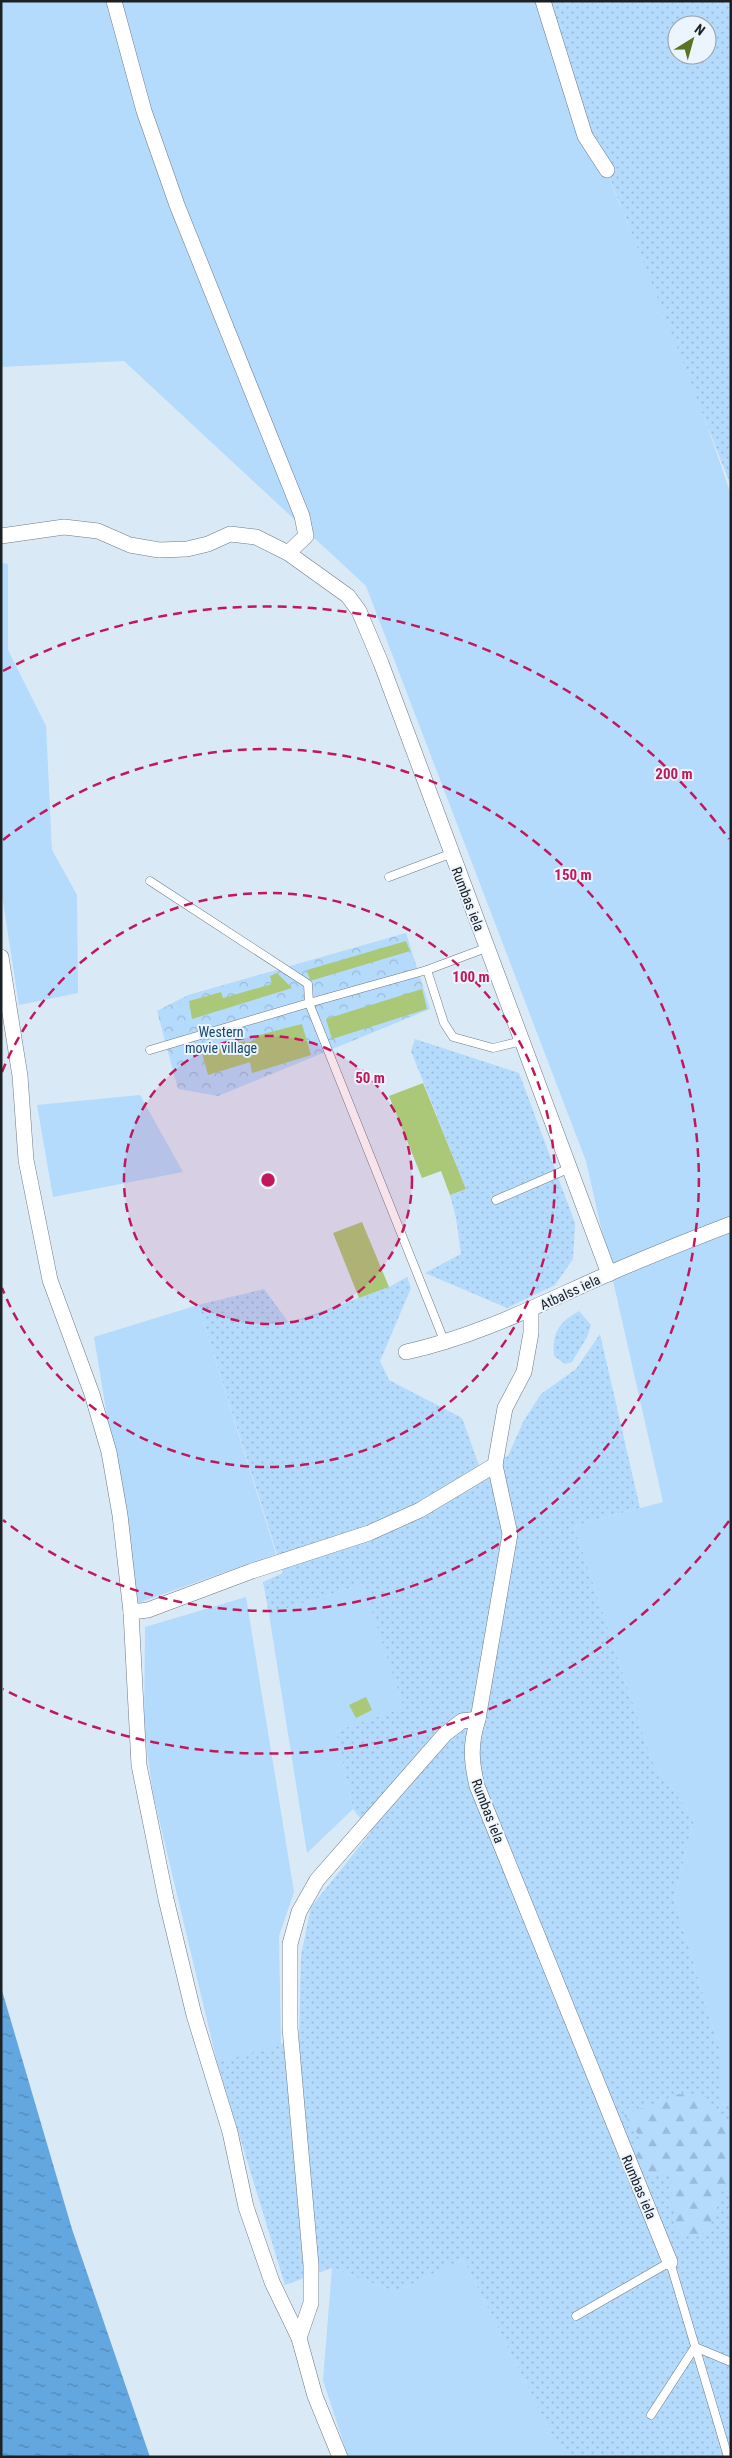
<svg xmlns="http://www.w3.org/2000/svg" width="732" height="2458" font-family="'Roboto Condensed',sans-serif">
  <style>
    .grass { fill: url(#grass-dots); fill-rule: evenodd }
    .forest { fill: url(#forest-firs) }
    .park { fill: url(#park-crowns) }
    .garden { fill: #b4dafc }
    .water { fill: url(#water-ripples) }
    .building { fill: #abc879 }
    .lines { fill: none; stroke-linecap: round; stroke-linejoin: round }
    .lane-casing { stroke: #6d7a86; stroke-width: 9 }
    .street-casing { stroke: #6d7a86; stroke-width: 16 }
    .lane { stroke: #fff; stroke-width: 8 }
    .street { stroke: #fff; stroke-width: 15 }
    .ring { fill: none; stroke: #c2185b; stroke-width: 2.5; stroke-dasharray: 9 6 }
    .labels { text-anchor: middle; stroke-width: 4; stroke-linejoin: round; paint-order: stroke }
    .street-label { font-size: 14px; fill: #1b2025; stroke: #ecf5fd }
    .park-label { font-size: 14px; fill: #14476d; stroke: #ecf5fd }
    .centre { fill: #c2185b; stroke: #ecf5fd; stroke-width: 2.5 }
    .ring-label { font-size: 15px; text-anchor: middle; font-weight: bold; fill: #c2185b; stroke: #ecf5fd; stroke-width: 4; stroke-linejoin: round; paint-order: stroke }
  </style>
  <defs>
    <pattern id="grass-dots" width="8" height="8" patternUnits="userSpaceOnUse" patternTransform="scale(1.25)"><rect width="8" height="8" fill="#b4dafc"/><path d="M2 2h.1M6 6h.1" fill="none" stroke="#9abbd8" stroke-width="1.8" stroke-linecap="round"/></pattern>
    <pattern id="forest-firs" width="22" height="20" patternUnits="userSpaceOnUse" patternTransform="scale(1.25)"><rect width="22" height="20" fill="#b4dafc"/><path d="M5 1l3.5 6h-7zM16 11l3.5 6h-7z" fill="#9abbd8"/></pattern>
    <pattern id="park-crowns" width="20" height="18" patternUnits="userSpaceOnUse" patternTransform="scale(1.25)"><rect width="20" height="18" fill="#b4dafc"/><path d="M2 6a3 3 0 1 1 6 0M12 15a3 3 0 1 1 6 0" fill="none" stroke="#9abbd8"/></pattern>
    <pattern id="water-ripples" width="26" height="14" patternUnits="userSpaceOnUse" patternTransform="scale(1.25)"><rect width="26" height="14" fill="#63a7e0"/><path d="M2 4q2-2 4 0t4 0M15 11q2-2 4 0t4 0" fill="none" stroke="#5188b5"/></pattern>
  </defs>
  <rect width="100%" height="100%" fill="#dae9f6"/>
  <g class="grass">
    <path d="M543,1H731V486L607,171L585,136ZM677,25H707V55H677Z"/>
    <path d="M415,1039L519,1073L575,1223L573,1259L555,1285L507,1308L425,1273L461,1254L456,1218L450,1195L466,1189L411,1051Z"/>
    <path d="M407,1277L411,1288L380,1361L389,1380L462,1418L480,1468L508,1456L523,1422L541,1394L576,1369L600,1334L640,1508L574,1526L652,1761L694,1819L674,1898L719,2047V2102L731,2106V2457H571L552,2435L463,2259L396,2292L332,2268L285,2285L217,2062L299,2039L301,1956L311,1907L371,1832L353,1809L336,1731L403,1708L363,1584L269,1614L263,1582L283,1573L198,1305L264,1289L289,1323L389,1287Z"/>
    <path d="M579,1311L591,1325L587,1337L572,1362L565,1364L554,1356C552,1333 558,1323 579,1311Z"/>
  </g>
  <path class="forest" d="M679,2094L705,2096L731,2129V2192L722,2190L714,2217L706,2233L678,2237L672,2202L671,2174H650L628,2163L641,2138L624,2115Z"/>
  <path class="park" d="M406,933L430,1009L218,1096L178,1089L157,1011L188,995Z"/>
  <g class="garden">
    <path d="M1,1H543C599,168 676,327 731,495V2106L719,2102V2047L674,1898L694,1819L652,1761L574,1526L663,1502L586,1161L366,586L124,361L1,367Z"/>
    <path d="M1,563L8,564V650L46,726L52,850L77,895L78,993L19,1005L1,889Z"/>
    <path d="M140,1095L183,1172L53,1197L37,1105Z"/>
    <path d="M198,1305L276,1554L138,1603L94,1337Z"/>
    <path d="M363,1584L404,1708L336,1731L353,1809L307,1853L269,1614Z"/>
    <path d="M246,1597L294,1892L279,1936L281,2045L217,2062L153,1794L144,1728L145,1627Z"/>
    <path d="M463,2259L552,2435L571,2457H348L323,2380L332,2268L396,2292Z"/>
  </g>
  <path class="water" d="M1,1987L72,2229L150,2457H1Z"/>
  <g class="building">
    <path d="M406,941L410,951L310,981L307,970Z"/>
    <path d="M277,973L292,988L192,1019L189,1001L221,992L223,998L272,984L270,976Z"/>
    <path d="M422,989L427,1009L332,1039L326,1019Z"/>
    <path d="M302,1024L311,1055L252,1073L250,1062L208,1075L202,1053L245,1041L246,1043L256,1040L255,1036Z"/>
    <path d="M423,1083L466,1189L450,1195L441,1171L422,1178L389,1096Z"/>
    <path d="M362,1222L389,1287L359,1298L333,1233Z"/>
    <path d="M366,1697L372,1710L356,1718L349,1705Z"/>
  </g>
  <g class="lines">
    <defs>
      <g id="lane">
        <path d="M389,877L450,854"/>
        <path d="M427,970L444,1023L453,1037L493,1048L522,1041"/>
        <path d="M150,1050L309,1003L308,984L150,881"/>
        <path d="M496,1200L570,1168"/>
        <path d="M445,1343L309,1003L427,970L486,948"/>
        <path d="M576,2316L670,2262L728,2457"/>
        <path d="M651,2415L695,2347L731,2362"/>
      </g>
      <g id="street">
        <path d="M543,1L585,136L607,170"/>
        <path d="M1,536L64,527L98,531L130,545L159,550L187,549L208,544L230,534L256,537L288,553L306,536L302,516L177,205L144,111L114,1"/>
        <path d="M288,553L348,596L359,611L381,663L609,1274"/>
        <path d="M1,957L20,1076L26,1160L50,1280L92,1394L109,1452L120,1515L131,1612L139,1765L166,1899L194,2015L230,2132L246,2207L272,2282L299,2338"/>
        <path d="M531,1309V1333L524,1372L505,1408L495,1465L510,1534L478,1719C470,1745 471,1760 477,1786L670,2262"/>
        <path d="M406,1352C471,1338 530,1309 590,1282C636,1261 684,1242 731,1224"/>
        <path d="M131,1612L148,1610L252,1571L369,1533L420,1510L495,1465"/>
        <path d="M340,2457L315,2396L299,2338L311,2303V2265L290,2028V1944L299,1912L317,1880L445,1734L462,1721L478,1719"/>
      </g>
    </defs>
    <use href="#lane" class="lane-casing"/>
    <use href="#street" class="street-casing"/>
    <use href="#lane" class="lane"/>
    <use href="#street" class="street"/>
  </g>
  <circle cx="268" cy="1180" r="144" fill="#c2185b" fill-opacity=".12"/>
  <g class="ring">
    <circle cx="268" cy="1180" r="144"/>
    <path d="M2 1072A287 287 0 1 1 2 1288"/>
    <path d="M3 840A431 431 0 1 1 3 1520"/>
    <path d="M729 1521A574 574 0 0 1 3 1689M3 671A574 574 0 0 1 729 839"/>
  </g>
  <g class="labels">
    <g class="street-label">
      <text transform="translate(468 899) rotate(69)" y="5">Rumbas iela</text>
      <text transform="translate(570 1292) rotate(-25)" y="5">Atbalss iela</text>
      <text transform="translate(488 1811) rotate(69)" y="5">Rumbas iela</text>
      <text transform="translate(639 2187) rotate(67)" y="5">Rumbas iela</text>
    </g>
    <g class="park-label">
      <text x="221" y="1037">Western<tspan x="221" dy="16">movie village</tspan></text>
    </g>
  </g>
  <circle cx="268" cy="1180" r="8" class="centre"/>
  <g class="ring-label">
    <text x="674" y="779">200 m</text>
    <text x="573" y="880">150 m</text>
    <text x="471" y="982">100 m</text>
    <text x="370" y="1083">50 m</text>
  </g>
  <rect width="732" height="2458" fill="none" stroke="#1b2025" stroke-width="5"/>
  <g transform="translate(692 40) rotate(37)"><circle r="24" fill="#ecf5fd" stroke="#98a0a7"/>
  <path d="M0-4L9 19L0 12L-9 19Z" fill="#5a7325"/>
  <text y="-8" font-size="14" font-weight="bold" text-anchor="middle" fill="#1b2025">N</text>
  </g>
</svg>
